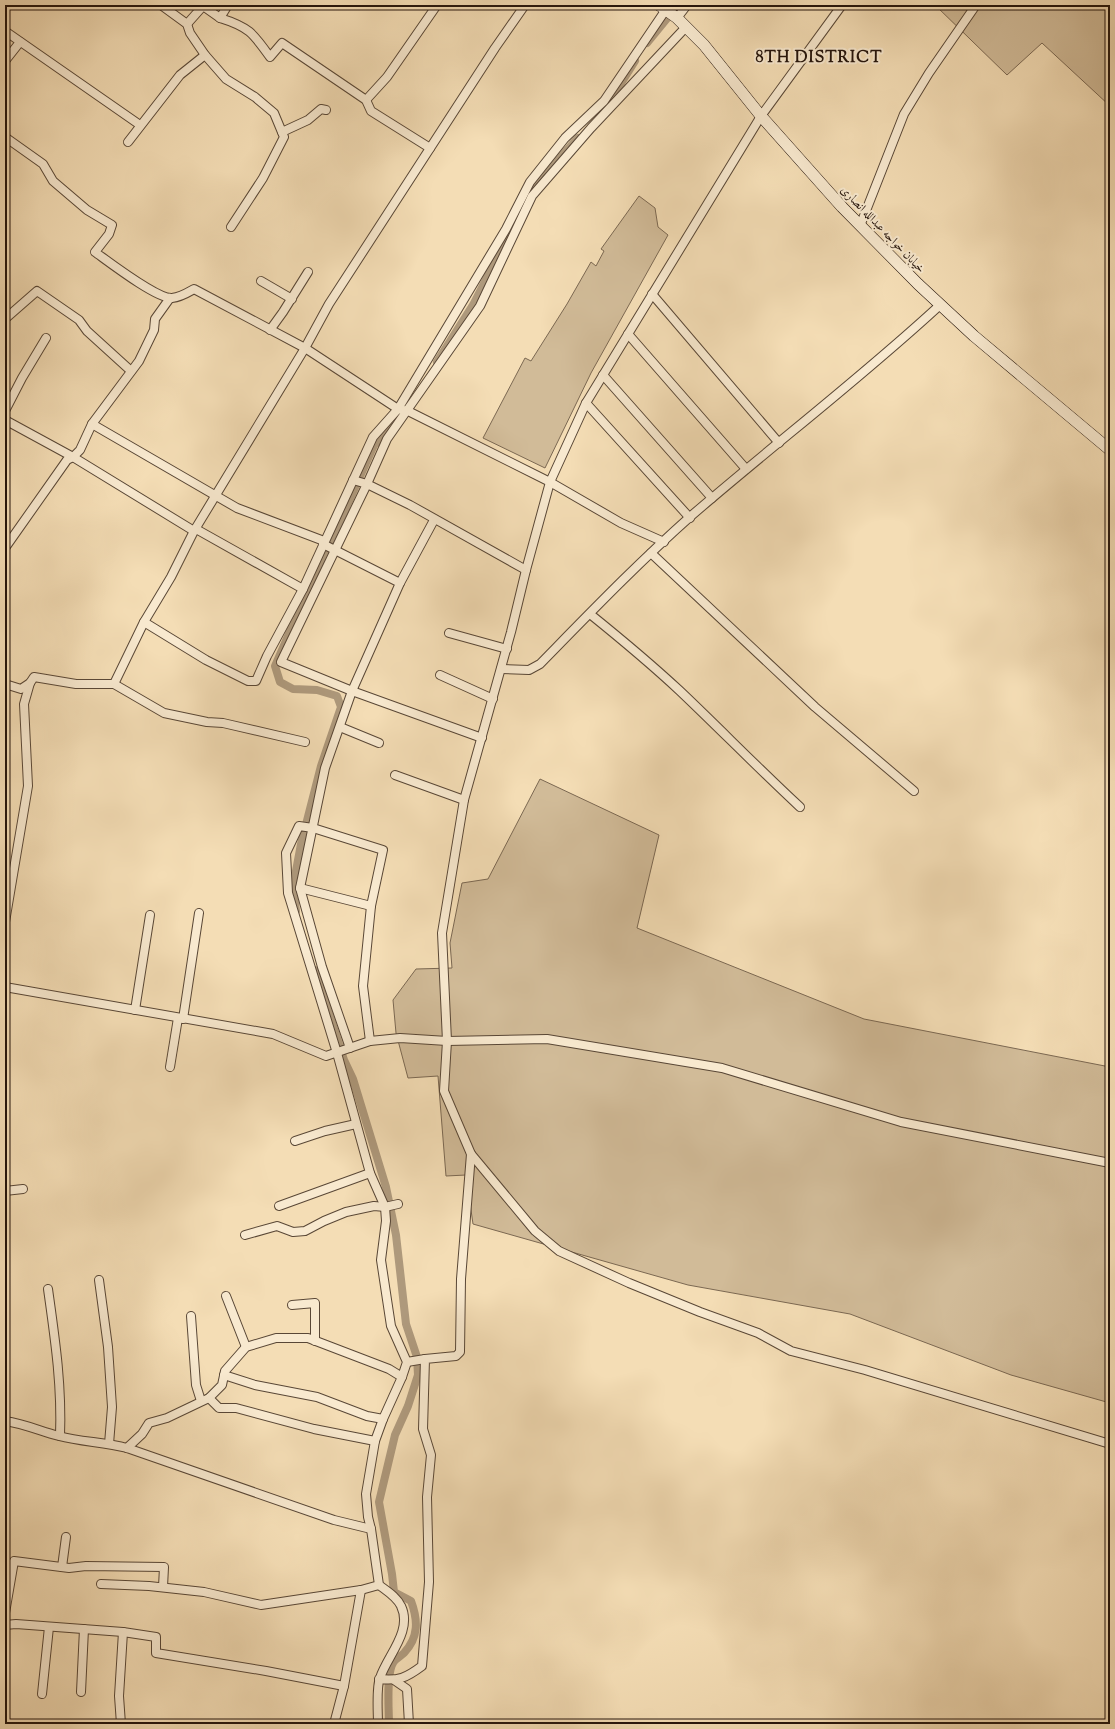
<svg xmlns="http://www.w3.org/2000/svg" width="1115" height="1729" font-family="'Sorts Mill Goudy',Amiri,serif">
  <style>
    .green { fill: #d1bb98; stroke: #7b6852 }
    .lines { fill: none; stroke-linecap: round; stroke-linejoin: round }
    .canal { stroke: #ae997c; stroke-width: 8 }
    .street-casing { stroke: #594736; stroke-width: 10 }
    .secondary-casing { stroke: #25150c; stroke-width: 12 }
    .street { stroke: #f8e9cf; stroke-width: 8 }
    .secondary { stroke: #f8e9cf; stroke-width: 11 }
    .labels { text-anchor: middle; stroke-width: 4; stroke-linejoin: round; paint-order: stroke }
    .street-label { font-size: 12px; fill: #25150c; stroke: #f8e9cf }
    .district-label { font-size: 16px; font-weight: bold; letter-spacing: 1px; fill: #25150c; stroke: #f8e9cf }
  </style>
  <rect width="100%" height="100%" fill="#f4ddb5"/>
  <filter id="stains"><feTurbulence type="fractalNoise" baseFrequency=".005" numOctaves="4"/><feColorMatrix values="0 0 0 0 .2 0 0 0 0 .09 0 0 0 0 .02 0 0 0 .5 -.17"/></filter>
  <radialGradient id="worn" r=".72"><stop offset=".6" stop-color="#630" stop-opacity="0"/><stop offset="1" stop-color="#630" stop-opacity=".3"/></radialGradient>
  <g class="green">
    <path d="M935,5H1110V106L1042,43L1007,75Z"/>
    <path d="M639,196L655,208L658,227L668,235L591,373L545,468L483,438L525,358L531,361L567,304L591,262L596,266L604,251L601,249Z"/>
    <path d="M540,779L659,835L637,928L864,1019L1110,1067V1403L1011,1375L850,1314L688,1285L473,1224L466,1175L446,1176L438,1076L408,1078L396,1033L393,1000L416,969L452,968L450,943L462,883L488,879Z"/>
  </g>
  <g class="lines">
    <g class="canal">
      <path d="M647,43L678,5"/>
      <path d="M605,109L635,61"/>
      <path d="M527,199L534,186L578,138"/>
      <path d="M437,362L473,305L521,211"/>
      <path d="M296,911L293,887L301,844L321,766L341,707L337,696L317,690L293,689L280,682L275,666L324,553L331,541L374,445L400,416"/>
      <path d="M315,970L344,1060L353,1079L386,1187L396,1235L406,1324L417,1357L418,1375L408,1406L395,1435L379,1502L392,1574L394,1592L411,1601C418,1620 419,1637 404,1653C401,1656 395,1659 393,1663C386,1674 389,1711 389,1724"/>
    </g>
    <defs>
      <g id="street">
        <path d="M161,5L187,24L190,33L205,55L226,79L255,97L274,113L284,137L263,178L231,227"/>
        <path d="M220,18C249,27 253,33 270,57L282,43L366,100L371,111L430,148"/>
        <path d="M677,18L687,5"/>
        <path d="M187,24L203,6L220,18L228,5"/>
        <path d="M5,31L140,125"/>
        <path d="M5,61L20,42"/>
        <path d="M366,100L387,77L437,5"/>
        <path d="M282,132L308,120L321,109L326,110"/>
        <path d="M5,137L43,164L53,181L87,210L112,225L109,234L95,252C109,262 157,299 172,298C181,297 187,293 194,289L305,348L398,409L408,411L550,482L621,523L664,542"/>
        <path d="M128,142L180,75L205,55"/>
        <path d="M860,226L904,114L929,73L976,5"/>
        <path d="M261,281L292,299"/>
        <path d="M652,294L779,443"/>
        <path d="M5,319L37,291L79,320L87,331L131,371"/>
        <path d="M270,330L283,312L308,272"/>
        <path d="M628,334L746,469"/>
        <path d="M603,375L712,498"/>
        <path d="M586,403L690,518"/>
        <path d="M5,411L22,378L46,338"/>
        <path d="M5,420L73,457L194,531"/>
        <path d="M92,424L237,508L324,541"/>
        <path d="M353,480L367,484L410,505L526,570"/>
        <path d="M196,529L303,589"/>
        <path d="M323,544L400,583"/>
        <path d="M5,548L67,460L73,457L80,450L92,424L139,361L154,330L155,319L170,298"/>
        <path d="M651,553L815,707L914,791"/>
        <path d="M590,614C621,639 651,664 680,691C720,729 759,769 800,807"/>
        <path d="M144,622L206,660L248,681H256L267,656L303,589L373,437L398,409L506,229L530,182L565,138L604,101L669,5"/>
        <path d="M449,633L507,649"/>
        <path d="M501,669L529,670L540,664C589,614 638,563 691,516C773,445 860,379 940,305"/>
        <path d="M440,675L493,699"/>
        <path d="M5,684L21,689L30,683L34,677L76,684H114L164,713L207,722L223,723L305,742"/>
        <path d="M114,684L144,622L171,577L194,531L305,348L329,304L495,48L525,5"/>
        <path d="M340,727L379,743"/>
        <path d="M482,738L352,691L281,662L367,484L387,439L480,306L532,196L591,128L686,27"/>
        <path d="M395,775L464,800"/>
        <path d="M300,888L371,906"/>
        <path d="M5,922L28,786L24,704L30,683"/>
        <path d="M5,987L273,1034L326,1056L370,1041L400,1038L447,1041L547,1039L722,1068L901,1122L1110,1163"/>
        <path d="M135,1010L150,915"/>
        <path d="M183,1019L199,913"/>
        <path d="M370,1041L363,986L371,906L383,850L313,828L299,826L286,853L288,893L337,1053L370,1173L385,1207L386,1221L381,1260L391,1326L407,1362L402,1377L383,1419L375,1441L366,1494L368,1517L371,1529L379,1585C387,1591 397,1597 401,1606C413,1631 387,1656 380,1678C376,1687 378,1713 378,1724"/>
        <path d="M350,1048L322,967L300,888L325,768L352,691L400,583L434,520"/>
        <path d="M170,1067L178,1018"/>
        <path d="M295,1141L325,1131L356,1124"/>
        <path d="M471,1154L535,1231L559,1251L629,1283L700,1312L758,1333L791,1351L865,1370L1110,1444"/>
        <path d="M5,1191L23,1189"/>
        <path d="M279,1206L370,1173"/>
        <path d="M245,1235L277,1226L293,1232L305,1231L324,1221L346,1212L374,1206L385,1207L398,1204"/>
        <path d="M99,1280L108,1347L112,1407L109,1444"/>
        <path d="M48,1289C55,1339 62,1385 60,1436"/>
        <path d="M226,1296L246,1347"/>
        <path d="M292,1305L315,1303V1341"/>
        <path d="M191,1316L196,1385L201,1401"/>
        <path d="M407,1362L425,1359"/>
        <path d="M224,1375L255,1385L317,1397L367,1416L383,1419"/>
        <path d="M209,1398L219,1408H236L314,1429L375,1441"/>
        <path d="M5,1421C25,1424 40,1431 59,1436C81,1442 104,1442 127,1448L334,1520L371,1529"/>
        <path d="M127,1448L142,1434L149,1423L167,1418L209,1398L222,1385L225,1371L246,1347L276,1338H308L389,1369L402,1377"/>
        <path d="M62,1567L66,1537"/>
        <path d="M101,1584L149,1586L204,1592L261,1605L361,1590L379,1585"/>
        <path d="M5,1613L14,1561L69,1568L86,1566L164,1567L163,1587"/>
        <path d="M5,1625L16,1624L123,1632L156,1637V1653L266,1671L344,1686"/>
        <path d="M379,1679C399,1681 406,1678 422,1666L429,1582L427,1497L431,1455L423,1429L425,1359L456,1356L460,1352L461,1279L471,1154L444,1091L447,1041L442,933L464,800L511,632L526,570L550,482L586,403L761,116L842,5"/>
        <path d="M394,1680L407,1689L409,1724"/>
        <path d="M81,1692L84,1629"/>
        <path d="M42,1694L49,1627"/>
        <path d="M121,1724L119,1696L123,1632"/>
        <path d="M334,1724L344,1686L361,1590"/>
      </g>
      <path id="secondary" d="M659,5L677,18L704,45L761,116L842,207L918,284L974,336L1110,450"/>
    </defs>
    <use href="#street" class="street-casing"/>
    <use href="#secondary" class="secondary-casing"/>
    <use href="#street" class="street"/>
    <use href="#secondary" class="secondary"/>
  </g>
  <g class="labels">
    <g class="street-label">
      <text transform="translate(883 229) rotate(46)" y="4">خیابان خواجه عبدالله انصاری</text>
    </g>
    <g class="district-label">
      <text x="819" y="62">8TH DISTRICT</text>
    </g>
  </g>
  <rect width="1115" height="1729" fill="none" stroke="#f4ddb5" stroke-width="20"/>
  <rect x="6" y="6" width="1103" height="1717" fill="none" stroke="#25150c" stroke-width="2"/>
  <rect x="10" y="10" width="1095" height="1709" fill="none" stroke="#25150c"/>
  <rect width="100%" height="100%" filter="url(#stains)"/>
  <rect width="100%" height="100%" fill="url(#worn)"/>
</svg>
